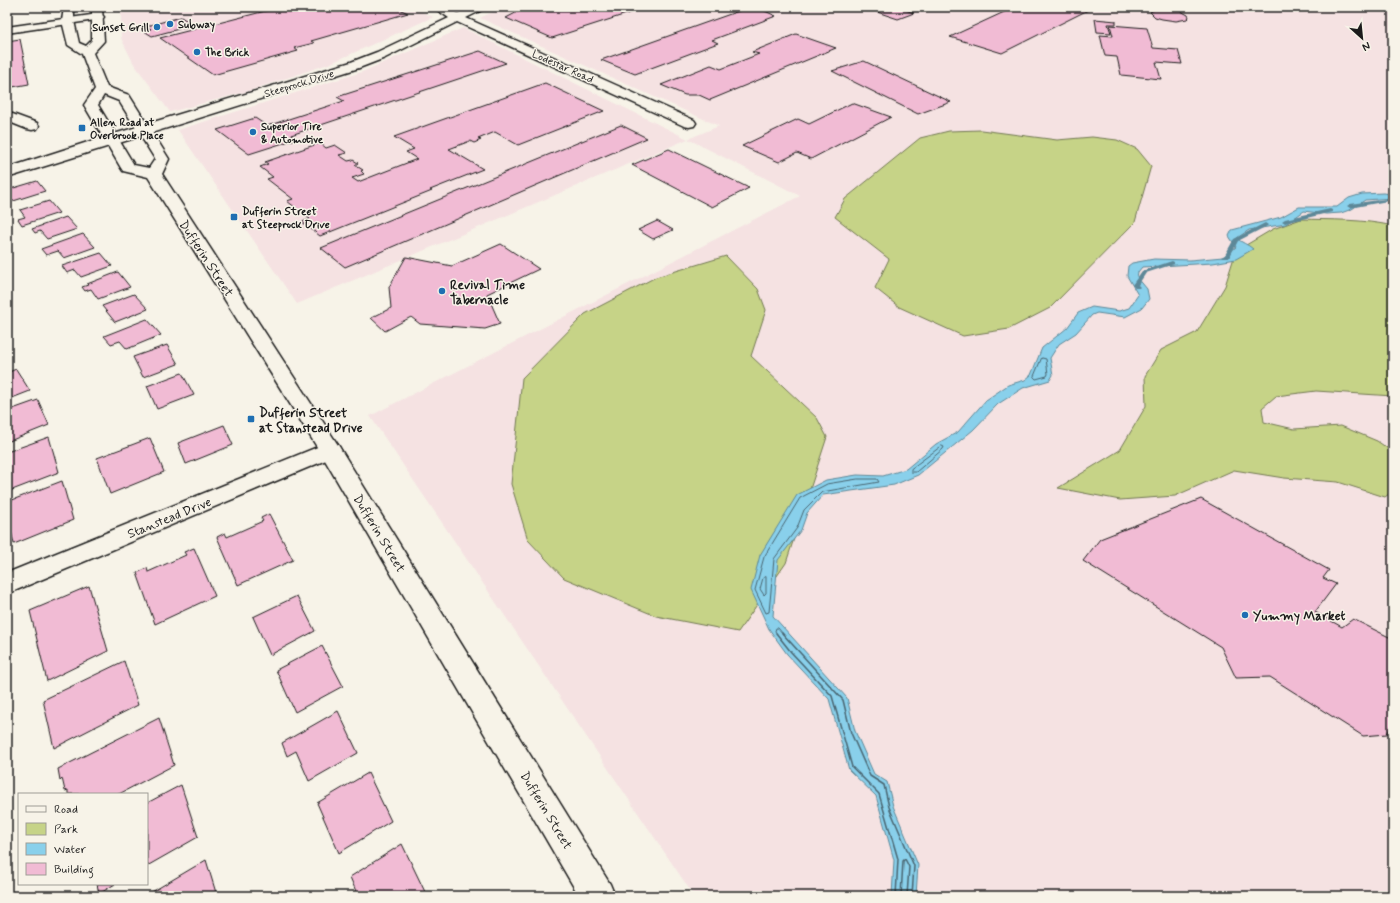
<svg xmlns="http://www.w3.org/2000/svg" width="1400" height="903" font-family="Mynerve,sans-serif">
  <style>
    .built { fill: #f5e2e2 }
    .green { fill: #c6d387; stroke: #717852 }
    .water { fill: #89d0eb; stroke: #5d8898 }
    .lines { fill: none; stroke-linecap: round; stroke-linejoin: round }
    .shore-far1 { stroke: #48646f; stroke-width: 1 }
    .shore { stroke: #48646f; stroke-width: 1.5 }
    .stream { fill: #5d8898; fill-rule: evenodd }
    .building { fill: #f1bbd4; stroke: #1c1c1c }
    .minor-casing { stroke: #1c1c1c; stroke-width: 3 }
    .major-casing { stroke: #1c1c1c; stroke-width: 3 }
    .minor { fill: #f7f3e8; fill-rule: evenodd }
    .major { fill: #f7f3e8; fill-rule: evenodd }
    .poi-dot { fill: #1f6fb2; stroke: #f7f3e8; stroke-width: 1.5 }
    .labels { text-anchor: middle; stroke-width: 3; stroke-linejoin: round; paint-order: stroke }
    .far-poi-label { font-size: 11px; font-weight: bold; fill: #1c1c1c; stroke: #f7f3e8; text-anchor: start }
    .far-street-label { font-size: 11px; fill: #1c1c1c; stroke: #f7f3e8 }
    .street-label { font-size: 13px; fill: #1c1c1c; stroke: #f7f3e8 }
    .poi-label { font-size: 13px; font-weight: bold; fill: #1c1c1c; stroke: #f7f3e8; text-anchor: start }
  </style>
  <rect width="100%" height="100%" fill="#f7f3e8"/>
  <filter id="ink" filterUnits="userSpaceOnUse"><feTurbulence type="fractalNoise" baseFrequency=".025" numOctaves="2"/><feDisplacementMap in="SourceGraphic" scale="8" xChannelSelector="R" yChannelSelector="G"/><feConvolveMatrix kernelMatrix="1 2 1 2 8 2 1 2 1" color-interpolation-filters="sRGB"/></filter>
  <g filter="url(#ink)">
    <g class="built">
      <path d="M121,7H412L433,17L331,63L249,91L170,112L134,64L121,38Z"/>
      <path d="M503,7H1393V896H694L370,416L800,196L688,139L297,304L178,130L362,72L463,28L688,139L719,126L480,18Z"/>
    </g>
    <g class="green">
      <path d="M981,130L1057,140L1092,137L1117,140L1137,149L1151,166L1135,222L1050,308L1009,329L963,336L899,307L875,288L889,259L835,217L845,199L920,138L949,131Z"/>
      <path d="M1301,219C1331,220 1364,219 1393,226V396L1316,391L1276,396L1262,408L1264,422L1294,429L1341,426L1377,441L1393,452V491L1385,497L1338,482L1284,478L1234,470L1175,496L1120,500L1058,488L1120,450L1146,406L1145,376L1161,350L1197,332L1225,286L1236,251L1273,229Z"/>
      <path d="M726,256L758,289L766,310L751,356L817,418L827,437L786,563L738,632L656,616L564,578L528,540L511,484L522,378L585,314L656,277Z"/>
    </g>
    <path class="water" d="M1383,193L1393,194V198L1365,200L1352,209L1341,213L1326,214L1304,211L1286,224L1249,230L1237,238C1241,243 1248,244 1253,249L1236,259L1213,263L1142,267L1138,272L1137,277L1147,289L1149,299L1142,308L1125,317L1097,313L1092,315L1076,333L1059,344L1050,358L1053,375L1050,380L1023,388L998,404L973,430L918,475L894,485L823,495L807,513L801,530L778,560L773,616L847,698L855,731L874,774L887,782L893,806L918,865L916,896H892L894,860L876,796L849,770L829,699L787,654L769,629L751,590L760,555L797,495L826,480L857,475L883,476L906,469L936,444L958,432L986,400L1008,385L1025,380L1031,375L1042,348L1067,328L1078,313L1092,307L1119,311L1129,308L1138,295L1127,276L1128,266L1132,263L1154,259L1190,260L1223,257L1236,247L1229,236L1232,230L1281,217L1299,207H1337L1349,198L1362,194Z"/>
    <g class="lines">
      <g class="shore-far1">
        <path d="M1042,358L1046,359L1048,374L1047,376L1036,379L1034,377Z"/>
        <path d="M942,446L944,447L943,449L916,472H911V469Z"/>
        <path d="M858,479H877L879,482L822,492L804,510L797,528L774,559L769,612L766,613L755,590L764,557L800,498L827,484Z"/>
        <path d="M766,577V593L764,595L760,589L763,578Z"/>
        <path d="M777,634L775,631L776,628H778L783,634"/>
      </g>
      <g class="shore">
        <path d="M776,633L791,652L832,696L852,767L879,794L898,859L896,896"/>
        <path d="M782,633L843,700L851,733L870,776L884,785L889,807L914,866L912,896"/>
        <path d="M901,896L903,861L905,859L909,867L907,896"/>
      </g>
      <g class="stream">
        <path d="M1393,198V200L1350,208L1347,206L1350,204Z"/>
        <path d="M1330,209L1332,210V212L1285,223L1282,221L1285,219Z"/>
        <path d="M1265,223L1268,225L1267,226L1238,241L1229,258H1222L1221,257L1225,255L1234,239Z"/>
        <path d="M1172,261L1174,262V264L1146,273L1138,285L1140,287L1139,288H1135L1132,285L1142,271Z"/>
      </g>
    </g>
    <g class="building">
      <path d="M281,7H395L408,13L311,41L314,43L294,48L298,51L213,75L160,38Z"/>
      <path d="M527,7H648L552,38L506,18Z"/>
      <path d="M750,7H756L776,16L712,40L718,43L635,74L601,60Z"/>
      <path d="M862,7H902L900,8L914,13L898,19Z"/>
      <path d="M1015,7H1094L1002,53L950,37Z"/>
      <path d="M1157,8L1179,10L1188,15L1189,17L1187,19L1176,21L1162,19L1155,17L1150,12Z"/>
      <path d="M181,17L194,25L152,36L144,31L151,29L147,26Z"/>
      <path d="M1095,19L1116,21V24H1108L1111,33L1097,32Z"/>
      <path d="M1110,25L1147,28L1153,48L1178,50L1182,64L1156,62L1161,79L1121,75L1117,57L1105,56L1100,35L1113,36Z"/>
      <path d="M796,34L836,48L710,100L699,95H685L661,85L711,65L721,69L759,54L752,52Z"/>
      <path d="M20,39L29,84L7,88V41Z"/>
      <path d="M480,51L506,63L291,135L296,139L249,154L217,130L255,118L267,126L344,101L337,97Z"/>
      <path d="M864,61L951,102L918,114L832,71Z"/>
      <path d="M545,83L604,111L518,145L495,132L478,139L481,140L474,143L470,141L449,149L483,169L430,190L432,191L320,236L302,222L310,219L287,201L293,199L267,179L273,177L260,167L268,164L265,162L320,143L326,148L335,145L347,153L339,155L348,161L353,160L358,163L355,165L363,170L361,171L364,174L352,178L358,182L417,159L406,152L414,149L394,137Z"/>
      <path d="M852,103L891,117L811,159L797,153L779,162L742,146L798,119L809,124Z"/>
      <path d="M621,125L647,138L345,267L321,248Z"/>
      <path d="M669,149L749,188L712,207L632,165Z"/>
      <path d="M37,181L45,191L7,203V190Z"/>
      <path d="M49,201L59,213L22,225L18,219L25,217L20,210Z"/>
      <path d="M66,217L77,229L47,239L40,231L35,233L32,229Z"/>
      <path d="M657,221L673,230L653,239L638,230Z"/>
      <path d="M83,234L95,247L64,258L58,251L46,255L41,249Z"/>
      <path d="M501,244L539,269L487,294L500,324L485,329L420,324L411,317L385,331L371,318L391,308L389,287L406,257L452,266Z"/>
      <path d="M101,253L112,266L81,277L75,270L67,273L62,266Z"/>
      <path d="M118,272L130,287L98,299L91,289L85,291L82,287L88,285L87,284Z"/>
      <path d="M134,294L148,309L115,322L102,306Z"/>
      <path d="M147,319L161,335L127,349L120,341L111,344L104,336Z"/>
      <path d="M167,345L178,364L143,377L133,357Z"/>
      <path d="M16,369L30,391L7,400V373Z"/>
      <path d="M182,373L194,395L157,409L147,386Z"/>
      <path d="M38,400L49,425L7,442V411Z"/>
      <path d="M224,425L233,445L186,464L178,443Z"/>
      <path d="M49,437L59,472L7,492V452Z"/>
      <path d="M150,438L164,472L110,494L97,458Z"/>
      <path d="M62,481L73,520L14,544L7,513V502Z"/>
      <path d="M1201,499L1329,570L1323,578L1336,584L1315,612L1342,627L1353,619L1393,639V722L1387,734L1363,736L1270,677L1236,678L1221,647L1083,561L1100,539Z"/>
      <path d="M269,514L293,560L238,585L217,537L225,533L227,537L263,521L261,518Z"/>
      <path d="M194,548L215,596L155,624L137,573L147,568L148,572L186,555L184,552Z"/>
      <path d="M89,586L108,651L47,681L30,611Z"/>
      <path d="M297,596L315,631L270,655L253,617Z"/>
      <path d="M322,646L343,686L295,712L276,670Z"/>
      <path d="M124,661L138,705L54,748L43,700Z"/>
      <path d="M338,711L358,753L309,781L296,751L287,756L282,743Z"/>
      <path d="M159,718L174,765L119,794H68V790L65,791L62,778L60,780L58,769Z"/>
      <path d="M368,773L391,821L339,853L317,803Z"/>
      <path d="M181,785L198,837L147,866V803Z"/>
      <path d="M402,844L427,896H358L350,877Z"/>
      <path d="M206,860L217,896H145Z"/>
      <path d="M97,884H115L99,894Z"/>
    </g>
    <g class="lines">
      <defs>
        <g id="minor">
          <path d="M433,7H446L458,13L471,7H485L484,9L466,18L694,120L696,123L694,126L689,127L684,126L457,22L385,58L359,68L7,178V168L91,141L351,62L377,52L449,18Z"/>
          <path d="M98,14L102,15L104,17L102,19L7,33V27Z"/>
          <path d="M7,112L37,123L39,126L37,129L32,130L27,129L7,121Z"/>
          <path d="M330,442L338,445L341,450L338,455L7,594V573Z"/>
        </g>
        <path id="major" d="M64,7H74V21L79,43L86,46L92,40V7H102L104,41L93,53L107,87L129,95L169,159L162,174L338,445L610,884L615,896H579L322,455L148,177L123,171L121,168L84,105L95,89L82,54L68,45L62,21ZM104,95L119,101L155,159L149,168L134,165L98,105Z"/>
      </defs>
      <use href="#minor" class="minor-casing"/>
      <use href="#major" class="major-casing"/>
      <use href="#minor" class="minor"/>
      <use href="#major" class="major"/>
    </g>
  </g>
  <g class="poi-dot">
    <circle cx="170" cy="24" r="4"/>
    <circle cx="157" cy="27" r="4"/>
    <circle cx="197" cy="52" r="4"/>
    <rect x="78" y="124" width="8" height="8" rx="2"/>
    <circle cx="253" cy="132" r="4"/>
    <rect x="230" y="213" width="8" height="8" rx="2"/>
    <circle cx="442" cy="291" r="4"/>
    <rect x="247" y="415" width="8" height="8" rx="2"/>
    <circle cx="1245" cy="615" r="4"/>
  </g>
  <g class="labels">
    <g class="far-poi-label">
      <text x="178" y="28">Subway</text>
      <text x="149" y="31" text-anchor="end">Sunset Grill</text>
      <text x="205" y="56">The Brick</text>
      <text x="90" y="126">Allen Road at<tspan x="90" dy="13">Overbrook Place</tspan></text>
      <text x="261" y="130">Superior Tire<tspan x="261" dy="13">&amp; Automotive</tspan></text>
      <text x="242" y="215">Dufferin Street<tspan x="242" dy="13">at Steeprock Drive</tspan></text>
    </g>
    <g class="far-street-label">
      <text transform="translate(563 66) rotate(24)" y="4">Lodestar Road</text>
      <text transform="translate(299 83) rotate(-17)" y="4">Steeprock Drive</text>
    </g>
    <g class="street-label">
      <text transform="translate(207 258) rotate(57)" y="5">Dufferin Street</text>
      <text transform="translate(169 517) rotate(-22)" y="5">Stanstead Drive</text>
      <text transform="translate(380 533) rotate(59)" y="5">Dufferin Street</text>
      <text transform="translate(547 810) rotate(59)" y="5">Dufferin Street</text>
    </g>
    <g class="poi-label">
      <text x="450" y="289">Revival Time<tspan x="450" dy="15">Tabernacle</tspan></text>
      <text x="259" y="417">Dufferin Street<tspan x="259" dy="15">at Stanstead Drive</tspan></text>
      <text x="1253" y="620">Yummy Market</text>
    </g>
  </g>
  <rect width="1400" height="903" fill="none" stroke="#f7f3e8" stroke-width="24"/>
  <rect x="12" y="12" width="1376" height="879" fill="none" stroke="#1c1c1c" stroke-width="1.5" filter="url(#ink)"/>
  <rect x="18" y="793" width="130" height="92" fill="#f7f3e8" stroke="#9f9d96"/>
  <rect x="26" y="806" width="20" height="6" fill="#f7f3e8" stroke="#9f9d96"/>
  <text x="54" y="813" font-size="12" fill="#1c1c1c">Road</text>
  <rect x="26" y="823" width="20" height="12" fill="#c6d387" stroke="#9f9d96"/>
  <text x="54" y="833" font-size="12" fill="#1c1c1c">Park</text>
  <rect x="26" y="843" width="20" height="12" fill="#89d0eb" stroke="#9f9d96"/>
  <text x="54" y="853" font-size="12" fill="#1c1c1c">Water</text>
  <rect x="26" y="863" width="20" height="12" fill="#f1bbd4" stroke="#9f9d96"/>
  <text x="54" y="873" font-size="12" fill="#1c1c1c">Building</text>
  <g transform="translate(1362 38) rotate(153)" stroke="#f7f3e8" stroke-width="3" paint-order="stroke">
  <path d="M0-3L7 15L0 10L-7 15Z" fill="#1c1c1c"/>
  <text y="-6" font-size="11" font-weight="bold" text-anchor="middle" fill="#1c1c1c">N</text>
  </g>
</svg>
